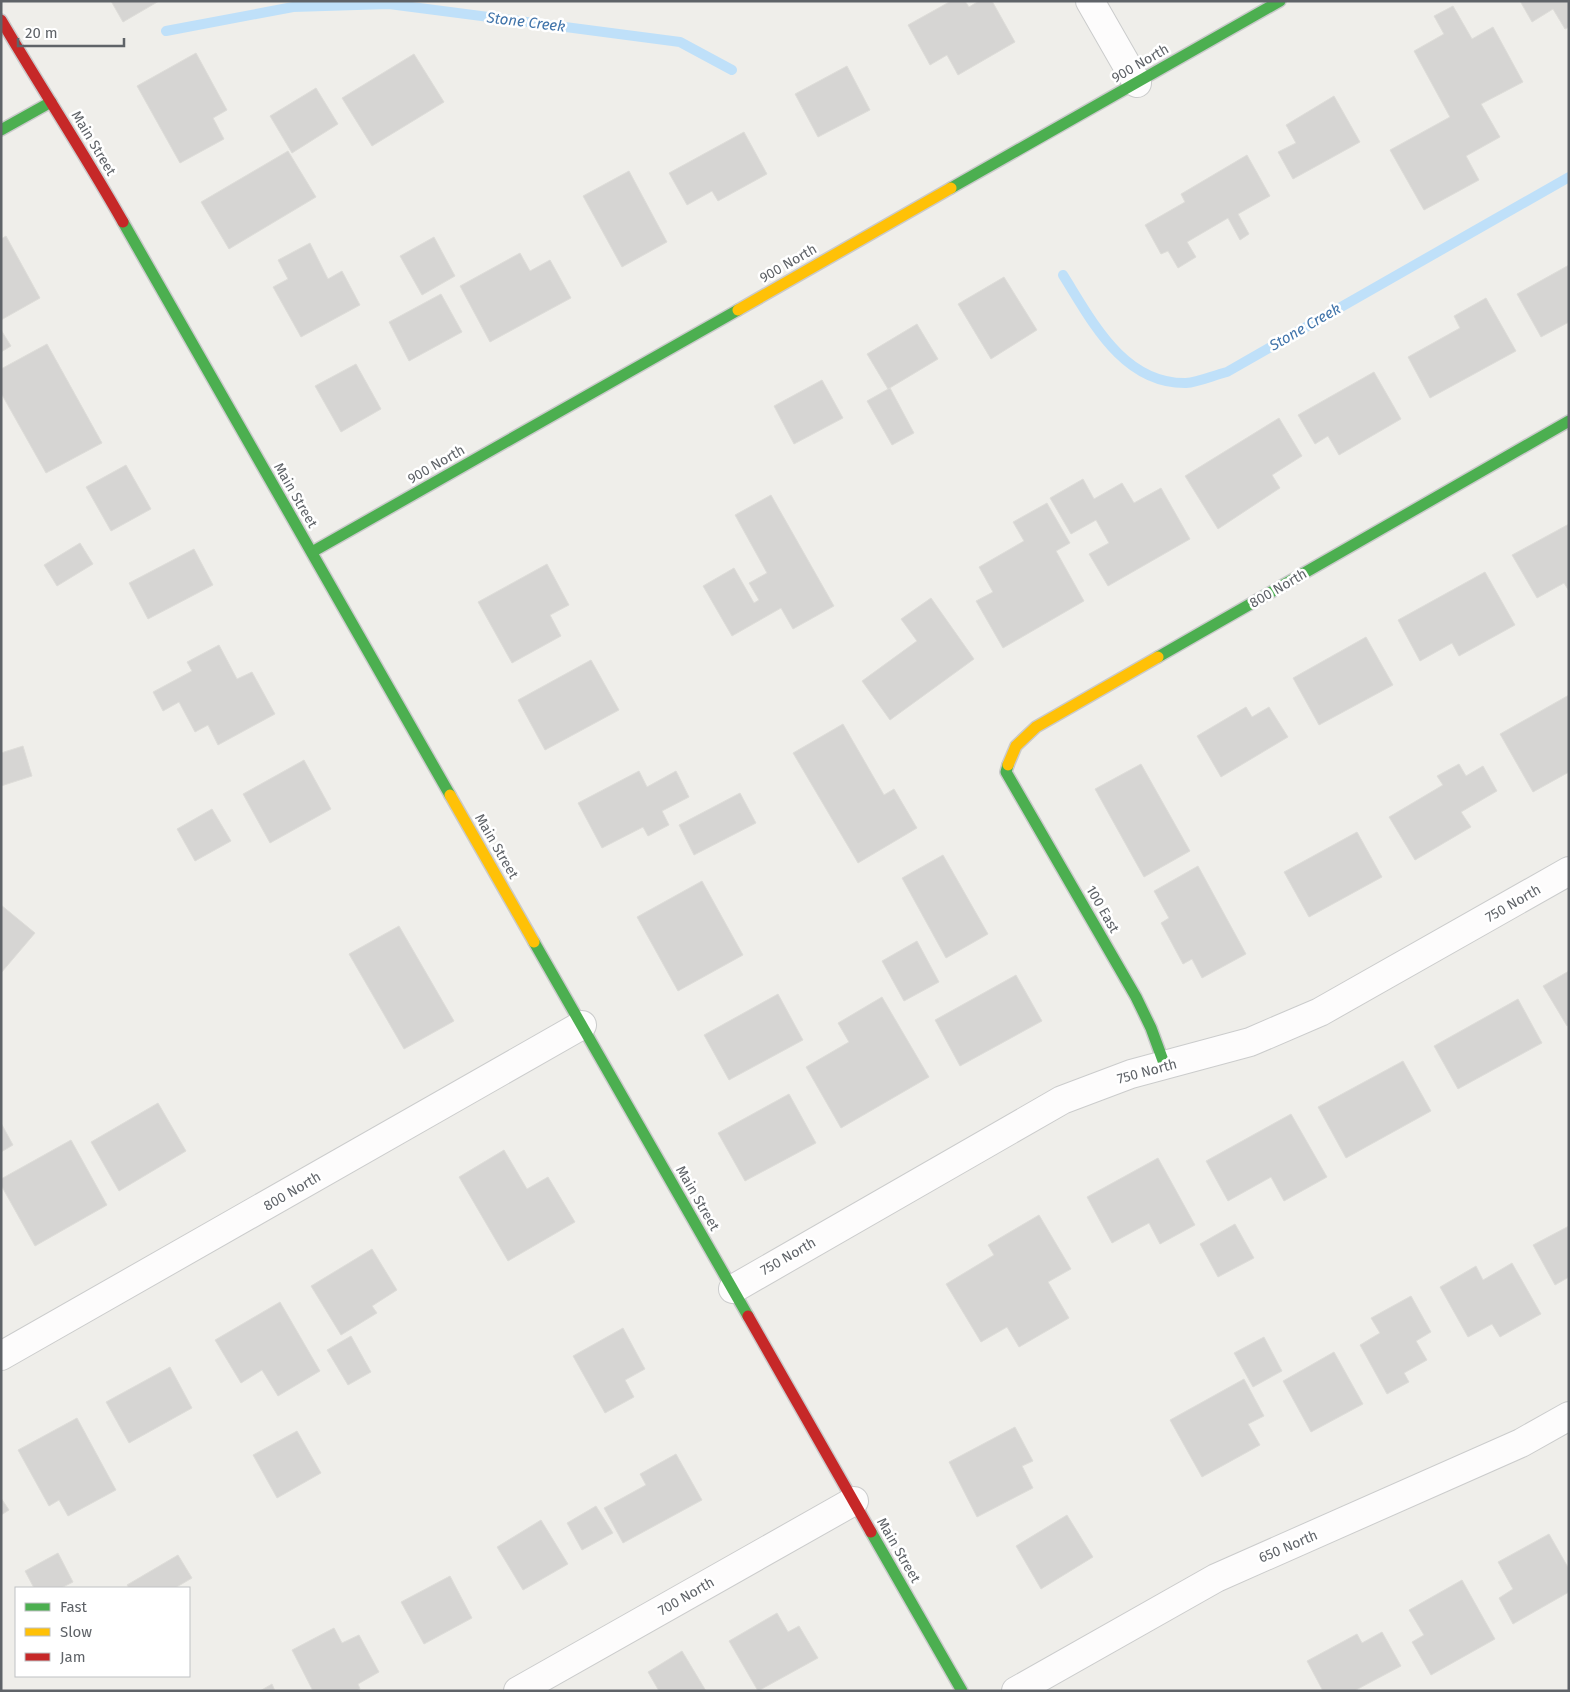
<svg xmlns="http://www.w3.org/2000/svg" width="1570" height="1692" font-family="'Fira Sans',sans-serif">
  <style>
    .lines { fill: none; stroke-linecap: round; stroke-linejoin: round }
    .stream { stroke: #bfe0f9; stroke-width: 10 }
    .building { fill: #d6d5d3; stroke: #deddd9 }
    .street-casing { stroke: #cbcccc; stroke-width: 30 }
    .fast-casing { stroke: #cacacb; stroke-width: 14 }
    .slow-casing { stroke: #cacacb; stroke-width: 14 }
    .jam-casing { stroke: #cacacb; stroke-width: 14 }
    .street { stroke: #fdfcfc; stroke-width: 28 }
    .fast { stroke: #4caf50; stroke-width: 11 }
    .slow { stroke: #ffc107; stroke-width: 11 }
    .jam { stroke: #c62828; stroke-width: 11 }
    .labels { text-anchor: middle; stroke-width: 5; stroke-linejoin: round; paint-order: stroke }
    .street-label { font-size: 14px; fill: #5f6368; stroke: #fff }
    .water-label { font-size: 15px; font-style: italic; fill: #4174aa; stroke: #fff }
  </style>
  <rect width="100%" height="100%" fill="#efeeea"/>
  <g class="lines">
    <g class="stream">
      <path d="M166,31L293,7L389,4L680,42L732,70"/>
      <path d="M1063,275C1092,321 1123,384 1186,383C1199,382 1214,375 1227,372L1569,177"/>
    </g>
  </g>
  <g class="building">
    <path d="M111,1H159L123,22Z"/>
    <path d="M951,1H965L969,7L979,1H992L1015,42L958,75L947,55L930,65L908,25Z"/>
    <path d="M1520,1H1569V27L1565,29L1553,9L1532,22Z"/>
    <path d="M1453,6L1472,39L1493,27L1523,82L1481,104L1500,137L1466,156L1479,180L1424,210L1390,150L1450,117L1414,51L1444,34L1434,16Z"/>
    <path d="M196,53L227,110L213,118L224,139L180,163L137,86Z"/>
    <path d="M414,54L444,102L372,146L342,98Z"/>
    <path d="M847,66L870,110L818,137L795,94Z"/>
    <path d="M316,88L338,124L292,153L270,116Z"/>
    <path d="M1334,96L1360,142L1293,179L1278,152L1296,143L1286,125Z"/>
    <path d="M744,132L767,174L718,201L712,191L687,205L669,173Z"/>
    <path d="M288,151L316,197L229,249L201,202Z"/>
    <path d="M1247,155L1270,196L1238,214L1249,234L1240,240L1228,218L1187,242L1196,257L1178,268L1168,251L1161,254L1145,225L1185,202L1181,194Z"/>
    <path d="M629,171L667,242L622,267L583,196Z"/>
    <path d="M6,236L40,298L1,320V239Z"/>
    <path d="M434,237L455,276L422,295L400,256Z"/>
    <path d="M310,243L328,279L342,271L360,305L301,337L273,287L288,279L278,260Z"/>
    <path d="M520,253L530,271L550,260L571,298L490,342L460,286Z"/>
    <path d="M1569,265V322L1541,337L1517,294Z"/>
    <path d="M1004,277L1037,330L991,359L958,304Z"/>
    <path d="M441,294L462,332L409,361L389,322Z"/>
    <path d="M1486,298L1516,351L1430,398L1408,357L1460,328L1454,316Z"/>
    <path d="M917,324L938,359L888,389L867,354Z"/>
    <path d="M1,330L11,346L1,352Z"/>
    <path d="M47,344L102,443L46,473L1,393V369Z"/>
    <path d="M356,364L381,409L341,432L315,386Z"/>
    <path d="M1374,372L1401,419L1339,455L1328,436L1315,444L1298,415Z"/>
    <path d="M822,380L843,418L794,444L774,406Z"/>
    <path d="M890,388L914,433L892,445L867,401Z"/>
    <path d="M1279,418L1302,456L1272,475L1280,488L1218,529L1185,476Z"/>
    <path d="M126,465L151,509L111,531L86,487Z"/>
    <path d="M1083,479L1094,499L1122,483L1134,503L1161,488L1190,539L1108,586L1089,554L1109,543L1096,520L1071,534L1050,498Z"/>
    <path d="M771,495L834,606L793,629L781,608L732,636L703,586L734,568L754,603L759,600L749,583L767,573L735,515Z"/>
    <path d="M1047,503L1070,543L1056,551L1084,601L1003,648L976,601L993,592L979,567L1024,541L1013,522Z"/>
    <path d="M1569,524V591L1564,583L1537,598L1512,555Z"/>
    <path d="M80,543L93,564L57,586L44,565Z"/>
    <path d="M194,549L213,585L148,619L129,583Z"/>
    <path d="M547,564L569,605L550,615L561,636L512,663L478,602Z"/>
    <path d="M1485,572L1515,625L1459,656L1452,643L1420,661L1398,620Z"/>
    <path d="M931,598L974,659L890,720L862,681L917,641L901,619Z"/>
    <path d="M1366,637L1393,685L1319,725L1293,678Z"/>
    <path d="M219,645L237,679L252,672L275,714L218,745L208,725L195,732L179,702L163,711L153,692L192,671L187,662Z"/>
    <path d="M591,660L619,710L545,750L518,700Z"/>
    <path d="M1569,695V772L1533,792L1500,734Z"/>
    <path d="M1246,707L1252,717L1269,707L1288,737L1221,777L1197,736Z"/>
    <path d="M843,724L884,795L894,789L917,828L858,863L793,753Z"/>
    <path d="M23,746L32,776L1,786V753Z"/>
    <path d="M304,760L331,809L270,843L243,794Z"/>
    <path d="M1141,764L1190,851L1144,877L1095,789Z"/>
    <path d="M1459,764L1466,776L1483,766L1497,791L1461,812L1471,827L1415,860L1389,817L1443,785L1437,776Z"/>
    <path d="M639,771L647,787L676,771L689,797L662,811L669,825L648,836L643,827L602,848L578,803Z"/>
    <path d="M740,793L756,823L694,855L679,825Z"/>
    <path d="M212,809L231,841L195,861L177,829Z"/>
    <path d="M1357,832L1382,877L1309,917L1284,872Z"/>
    <path d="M943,855L988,934L946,958L902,878Z"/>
    <path d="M1198,866L1246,954L1202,978L1192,959L1183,964L1161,923L1169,918L1154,891Z"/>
    <path d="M702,881L743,955L678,991L637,917Z"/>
    <path d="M1,905L35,933L1,973Z"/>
    <path d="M399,926L454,1021L404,1049L349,954Z"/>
    <path d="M917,941L939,982L904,1001L882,961Z"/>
    <path d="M1569,971V1025L1567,1026L1543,986Z"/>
    <path d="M1016,975L1042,1021L960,1066L935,1020Z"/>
    <path d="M778,994L803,1040L729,1080L704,1035Z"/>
    <path d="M882,997L929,1077L841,1128L806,1067L849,1042L838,1023Z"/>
    <path d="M1518,999L1542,1043L1458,1089L1434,1046Z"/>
    <path d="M1403,1061L1431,1111L1346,1158L1318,1107Z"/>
    <path d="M789,1094L816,1143L745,1181L718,1133Z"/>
    <path d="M158,1103L186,1151L119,1191L91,1142Z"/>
    <path d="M1291,1114L1327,1177L1284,1201L1271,1177L1228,1201L1206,1161Z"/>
    <path d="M1,1123L13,1145L1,1152Z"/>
    <path d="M71,1140L107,1205L35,1246L1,1185V1179Z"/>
    <path d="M504,1150L527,1189L548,1177L575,1222L508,1261L459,1177Z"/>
    <path d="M1158,1158L1195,1225L1160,1244L1149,1223L1112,1243L1087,1197Z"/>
    <path d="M1039,1215L1071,1269L1048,1282L1069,1318L1019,1347L1007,1327L981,1342L946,1284L994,1255L988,1245Z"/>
    <path d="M1235,1224L1254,1258L1218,1277L1200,1244Z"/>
    <path d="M1569,1226V1277L1555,1285L1533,1245Z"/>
    <path d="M372,1249L397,1290L372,1306L377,1313L341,1335L311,1286Z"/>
    <path d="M1512,1263L1541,1314L1500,1337L1492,1324L1468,1337L1440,1287L1476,1266L1483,1280Z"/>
    <path d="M1411,1296L1431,1332L1416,1341L1427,1360L1404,1373L1409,1382L1387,1394L1360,1345L1380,1333L1371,1318Z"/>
    <path d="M280,1302L320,1371L278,1396L262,1370L241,1383L215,1340Z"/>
    <path d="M623,1328L645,1369L625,1380L634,1397L605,1413L573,1356Z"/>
    <path d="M351,1336L371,1372L348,1385L327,1350Z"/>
    <path d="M1264,1337L1282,1371L1253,1387L1234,1353Z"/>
    <path d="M1334,1352L1363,1404L1311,1432L1283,1381Z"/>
    <path d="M170,1367L192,1408L129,1443L106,1402Z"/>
    <path d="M1244,1379L1264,1416L1248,1424L1260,1445L1202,1477L1170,1420Z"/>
    <path d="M77,1418L116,1490L68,1516L59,1500L49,1506L18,1450Z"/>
    <path d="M1015,1427L1033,1461L1022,1466L1033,1488L977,1517L949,1462Z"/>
    <path d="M297,1431L321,1473L277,1498L253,1455Z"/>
    <path d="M676,1454L702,1500L623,1543L604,1508L646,1485L640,1474Z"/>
    <path d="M1,1498L9,1510L1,1515Z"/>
    <path d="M596,1506L613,1533L582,1550L567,1523Z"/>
    <path d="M1067,1515L1093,1557L1041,1589L1016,1546Z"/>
    <path d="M541,1520L568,1564L523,1590L497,1547Z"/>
    <path d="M1549,1534L1569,1569V1592L1513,1624L1499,1598L1513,1589L1498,1562Z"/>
    <path d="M58,1553L73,1582L61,1588H34L25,1571Z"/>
    <path d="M178,1555L192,1578L175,1588H129L127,1585Z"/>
    <path d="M450,1576L472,1618L424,1644L401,1602Z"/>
    <path d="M1462,1580L1495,1639L1431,1675L1412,1642L1424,1635L1409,1610Z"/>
    <path d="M777,1613L788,1632L799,1626L818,1658L758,1691L729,1641Z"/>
    <path d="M334,1628L342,1643L359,1635L379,1672L358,1684L360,1689L356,1691H313L292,1650Z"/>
    <path d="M1382,1632L1401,1666L1354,1691H1323L1307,1661L1357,1634L1362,1643Z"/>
    <path d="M682,1651L706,1691H659L648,1672Z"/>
    <path d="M272,1684L275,1691H260Z"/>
  </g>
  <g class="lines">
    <defs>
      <g id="street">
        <path d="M1090,1L1137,83"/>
        <path d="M733,1289L1062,1100L1131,1074L1250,1042L1320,1012L1569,871"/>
        <path d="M1,1356L582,1025"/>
        <path d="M518,1691L854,1501"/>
        <path d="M1016,1691L1216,1578L1521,1443L1569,1416"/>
      </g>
      <g id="fast">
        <path d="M1,130L51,102"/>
        <path d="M951,188L1280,1"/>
        <path d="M123,222L450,795"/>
        <path d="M312,552L738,310"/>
        <path d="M1158,657L1569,421"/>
        <path d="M1008,765L1006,772L1136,997L1151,1028L1165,1066"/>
        <path d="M534,942L748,1316"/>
        <path d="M871,1532L962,1691"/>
      </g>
      <g id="slow">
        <path d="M738,310L951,188"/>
        <path d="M1008,765L1016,746L1036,727L1158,657"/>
        <path d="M450,795L534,942"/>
      </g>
      <g id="jam">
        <path d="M1,20C41,88 84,153 123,222"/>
        <path d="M748,1316L871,1532"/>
      </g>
    </defs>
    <use href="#street" class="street-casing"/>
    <use href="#fast" class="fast-casing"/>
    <use href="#slow" class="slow-casing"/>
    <use href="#jam" class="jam-casing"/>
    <use href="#street" class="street"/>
    <use href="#fast" class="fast"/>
    <use href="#slow" class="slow"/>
    <use href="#jam" class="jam"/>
  </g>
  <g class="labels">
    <g class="street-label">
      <text transform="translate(1140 63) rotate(-30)" y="5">900 North</text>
      <text transform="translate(94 143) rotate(59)" y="5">Main Street</text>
      <text transform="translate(788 263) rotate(-30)" y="5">900 North</text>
      <text transform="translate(436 464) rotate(-30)" y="5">900 North</text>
      <text transform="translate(296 495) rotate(60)" y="5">Main Street</text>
      <text transform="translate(1278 588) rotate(-30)" y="5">800 North</text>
      <text transform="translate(497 846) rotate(60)" y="5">Main Street</text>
      <text transform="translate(1513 903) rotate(-30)" y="5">750 North</text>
      <text transform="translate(1103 909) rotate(60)" y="5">100 East</text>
      <text transform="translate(1147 1071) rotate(-15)" y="5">750 North</text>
      <text transform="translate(292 1191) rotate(-30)" y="5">800 North</text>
      <text transform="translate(698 1198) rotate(60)" y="5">Main Street</text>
      <text transform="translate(788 1256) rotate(-30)" y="5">750 North</text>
      <text transform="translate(1288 1546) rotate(-23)" y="5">650 North</text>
      <text transform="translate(899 1550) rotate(60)" y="5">Main Street</text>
      <text transform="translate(686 1596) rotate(-30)" y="5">700 North</text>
    </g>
    <g class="water-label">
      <text transform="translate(526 22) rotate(7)" y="5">Stone Creek</text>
      <text transform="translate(1305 327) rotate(-30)" y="5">Stone Creek</text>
    </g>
  </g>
  <rect width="1570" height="1692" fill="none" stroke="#5f6368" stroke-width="5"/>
  <rect x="15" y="1587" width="175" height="90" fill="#ffffff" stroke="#bfc1c3"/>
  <rect x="25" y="1603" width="25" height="8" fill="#4caf50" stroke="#bfc1c3"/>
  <text x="60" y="1612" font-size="15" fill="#5f6368">Fast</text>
  <rect x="25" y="1628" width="25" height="8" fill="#ffc107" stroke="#bfc1c3"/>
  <text x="60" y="1637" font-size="15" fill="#5f6368">Slow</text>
  <rect x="25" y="1653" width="25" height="8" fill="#c62828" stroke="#bfc1c3"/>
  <text x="60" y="1662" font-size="15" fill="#5f6368">Jam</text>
  <path d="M18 38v8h106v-8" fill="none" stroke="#5f6368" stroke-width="2.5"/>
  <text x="25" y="38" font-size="15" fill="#5f6368" stroke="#ffffff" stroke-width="4" paint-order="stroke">20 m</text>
</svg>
